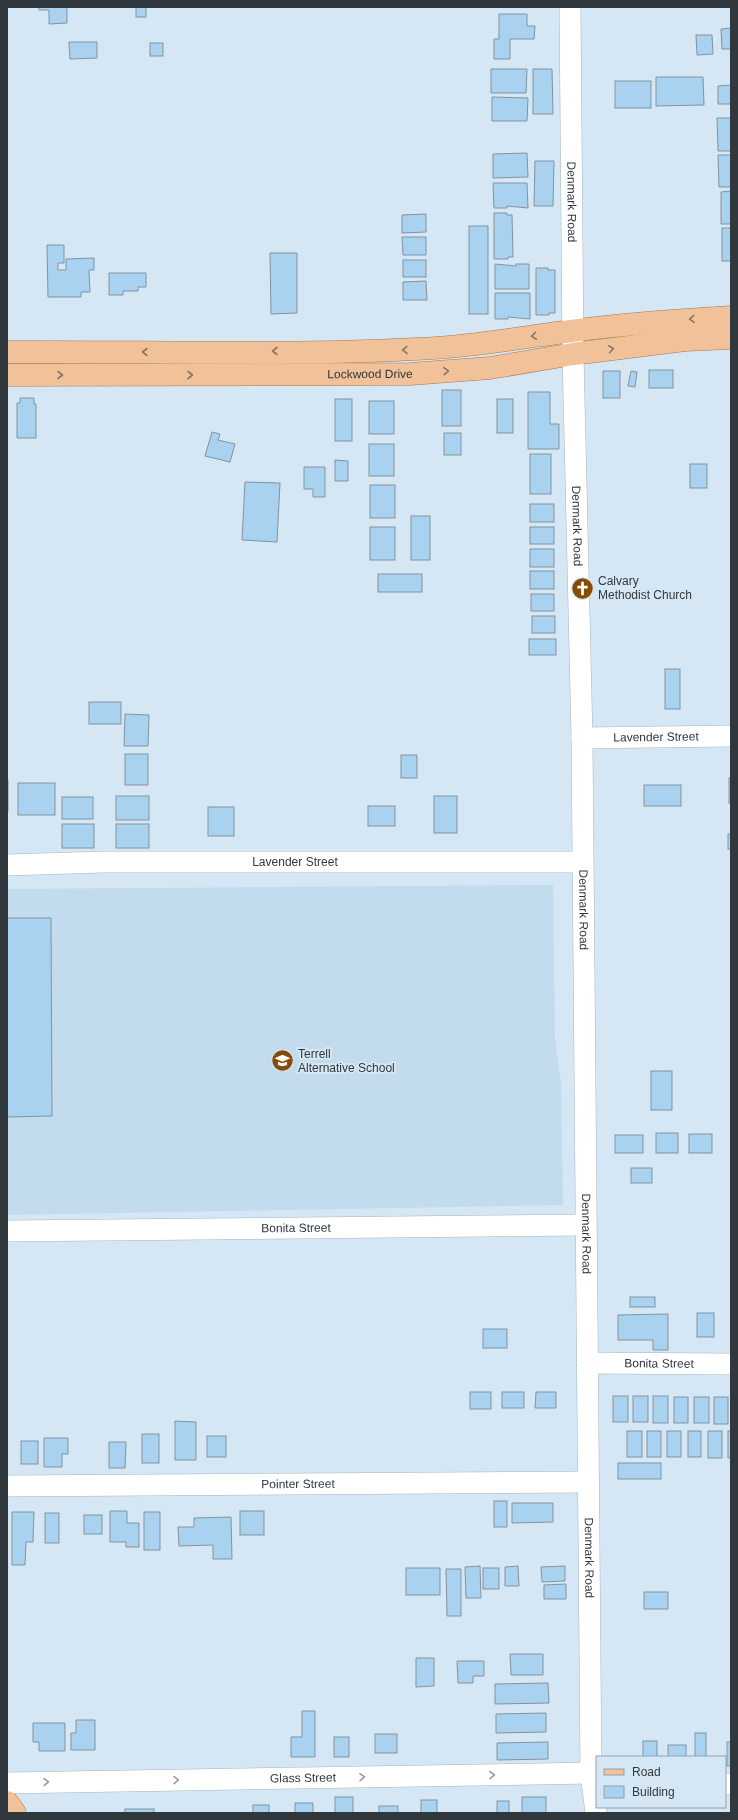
<svg xmlns="http://www.w3.org/2000/svg" width="738" height="1820" font-family="Arial,sans-serif">
  <style>
    .built { fill: #c2dbed }
    .building { fill: #a8d2ef; stroke: #83939f }
    .lines { fill: none; stroke-linecap: round; stroke-linejoin: round }
    .minor-casing { stroke: #a4b5c2; stroke-width: 22 }
    .major-casing { stroke: #a8784e; stroke-width: 23 }
    .minor { stroke: #fff; stroke-width: 21 }
    .major { stroke: #f1c29a; stroke-width: 22 }
    .oneway { stroke: #877667 }
    .oneway2 { stroke: #989c9e }
    .labels { text-anchor: middle; stroke-width: 4; stroke-linejoin: round; paint-order: stroke }
    .street-label { font-size: 12px; fill: #31383d; stroke: #d5e7f4 }
    .poi-label { font-size: 12px; fill: #31383d; stroke: #d5e7f4; text-anchor: start }
  </style>
  <rect width="100%" height="100%" fill="#d5e7f4"/>
  <path class="built" d="M553,885L555,1038L561,1084L563,1205L7,1215V889Z"/>
  <g class="building">
    <path d="M39,7H67V23L49,24V10H39Z"/>
    <rect x="136" y="7" width="10" height="10"/>
    <path d="M499,14H527V26H535L534,39H510V59H494V39H499Z"/>
    <path d="M731,28V49H722L721,29Z"/>
    <path d="M696,35H712L713,54L697,55Z"/>
    <path d="M69,42H97V58L70,59Z"/>
    <rect x="150" y="43" width="13" height="13"/>
    <path d="M491,69H527L526,93H491Z"/>
    <path d="M533,69H552L553,114H533Z"/>
    <path d="M656,77H703L704,105L656,106Z"/>
    <rect x="615" y="81" width="36" height="27"/>
    <path d="M731,85V104H718V86Z"/>
    <path d="M492,97L528,98L527,121H492Z"/>
    <path d="M717,118H731V151H718Z"/>
    <path d="M527,153L528,177L493,178V154Z"/>
    <path d="M718,155H731V187H719Z"/>
    <path d="M535,161H554L553,206H534Z"/>
    <path d="M493,183H527L528,208L507,206V208H494Z"/>
    <path d="M731,191V224H721V192Z"/>
    <path d="M494,213H507V215H512L513,257H508V259H494Z"/>
    <path d="M426,214V232L402,233V215Z"/>
    <rect x="469" y="226" width="19" height="88"/>
    <rect x="722" y="228" width="9" height="33"/>
    <path d="M402,237H426V255H403Z"/>
    <path d="M47,245H64V263H58V270H66V259L94,258V270H89L90,292H81V297H48Z"/>
    <path d="M270,253H297V313L271,314Z"/>
    <rect x="403" y="260" width="23" height="17"/>
    <path d="M495,264L516,266V264H529V289H495Z"/>
    <path d="M536,268H548V270H555V313H549V315H536Z"/>
    <path d="M109,273H146V287H138V291H123V295H109Z"/>
    <path d="M426,281L427,300H403V282Z"/>
    <path d="M495,293H530V319L508,317V319H495Z"/>
    <rect x="649" y="370" width="24" height="18"/>
    <rect x="603" y="371" width="17" height="27"/>
    <path d="M631,371L637,372L635,387L628,386Z"/>
    <rect x="442" y="390" width="19" height="36"/>
    <path d="M528,392H550V424H559V449H528Z"/>
    <path d="M20,398H34V404H36V438H17V403H20Z"/>
    <rect x="335" y="399" width="17" height="42"/>
    <rect x="497" y="399" width="16" height="34"/>
    <rect x="369" y="401" width="25" height="33"/>
    <path d="M212,432L220,434L218,440L235,444L230,462L205,456Z"/>
    <rect x="444" y="433" width="17" height="22"/>
    <rect x="369" y="444" width="25" height="32"/>
    <rect x="530" y="454" width="21" height="40"/>
    <path d="M335,460L348,461V481H335Z"/>
    <rect x="690" y="464" width="17" height="24"/>
    <path d="M304,467H325V497H313V489H304Z"/>
    <path d="M245,482L280,483L277,542L242,540Z"/>
    <rect x="370" y="485" width="25" height="33"/>
    <rect x="530" y="504" width="24" height="18"/>
    <rect x="411" y="516" width="19" height="44"/>
    <rect x="370" y="527" width="25" height="33"/>
    <rect x="530" y="527" width="24" height="17"/>
    <rect x="530" y="549" width="24" height="18"/>
    <rect x="530" y="571" width="24" height="18"/>
    <rect x="378" y="574" width="44" height="18"/>
    <rect x="531" y="594" width="23" height="17"/>
    <rect x="532" y="616" width="23" height="17"/>
    <rect x="529" y="639" width="27" height="16"/>
    <rect x="665" y="669" width="15" height="40"/>
    <rect x="89" y="702" width="32" height="22"/>
    <path d="M125,714L149,715L148,746H124Z"/>
    <rect x="125" y="754" width="23" height="31"/>
    <rect x="401" y="755" width="16" height="23"/>
    <rect x="729" y="778" width="2" height="25"/>
    <rect x="7" y="780" width="1" height="31"/>
    <rect x="18" y="783" width="37" height="32"/>
    <rect x="644" y="785" width="37" height="21"/>
    <rect x="116" y="796" width="33" height="24"/>
    <rect x="434" y="796" width="23" height="37"/>
    <rect x="62" y="797" width="31" height="22"/>
    <rect x="368" y="806" width="27" height="20"/>
    <rect x="208" y="807" width="26" height="29"/>
    <rect x="62" y="824" width="32" height="24"/>
    <rect x="116" y="824" width="33" height="24"/>
    <rect x="728" y="834" width="3" height="15"/>
    <path d="M7,918H51L52,1116L7,1117Z"/>
    <rect x="651" y="1071" width="21" height="39"/>
    <rect x="656" y="1133" width="22" height="20"/>
    <rect x="689" y="1134" width="23" height="19"/>
    <rect x="615" y="1135" width="28" height="18"/>
    <rect x="631" y="1168" width="21" height="15"/>
    <rect x="630" y="1297" width="25" height="10"/>
    <rect x="697" y="1313" width="17" height="24"/>
    <path d="M668,1314V1350H653V1340H618V1315Z"/>
    <rect x="483" y="1329" width="24" height="19"/>
    <rect x="470" y="1392" width="21" height="17"/>
    <rect x="502" y="1392" width="22" height="16"/>
    <path d="M536,1392H556V1408H535Z"/>
    <rect x="613" y="1396" width="15" height="26"/>
    <rect x="633" y="1396" width="15" height="26"/>
    <rect x="653" y="1396" width="15" height="27"/>
    <rect x="674" y="1397" width="14" height="26"/>
    <rect x="694" y="1397" width="15" height="26"/>
    <rect x="714" y="1397" width="14" height="27"/>
    <path d="M175,1421L196,1422V1460H175Z"/>
    <rect x="627" y="1431" width="15" height="26"/>
    <rect x="647" y="1431" width="14" height="26"/>
    <rect x="667" y="1431" width="14" height="26"/>
    <rect x="688" y="1431" width="13" height="26"/>
    <rect x="708" y="1431" width="14" height="27"/>
    <rect x="728" y="1431" width="3" height="27"/>
    <rect x="142" y="1434" width="17" height="29"/>
    <rect x="207" y="1436" width="19" height="21"/>
    <path d="M44,1438H68V1454H62V1467H44Z"/>
    <rect x="21" y="1441" width="17" height="23"/>
    <path d="M109,1442H126L125,1468H109Z"/>
    <rect x="618" y="1463" width="43" height="16"/>
    <rect x="494" y="1501" width="13" height="26"/>
    <path d="M512,1503H553V1522L512,1523Z"/>
    <path d="M110,1511H127V1523H139V1547H126V1542H110Z"/>
    <rect x="240" y="1511" width="24" height="24"/>
    <path d="M12,1512H34L33,1542H26L25,1565H12Z"/>
    <rect x="144" y="1512" width="16" height="38"/>
    <rect x="45" y="1513" width="14" height="30"/>
    <rect x="84" y="1515" width="18" height="19"/>
    <path d="M231,1517L232,1559H213V1545L179,1546L178,1527H194V1518Z"/>
    <path d="M480,1566L481,1598H466L465,1567Z"/>
    <path d="M518,1566L519,1586H505V1567Z"/>
    <path d="M565,1566V1581L542,1582L541,1567Z"/>
    <rect x="406" y="1568" width="34" height="27"/>
    <rect x="483" y="1568" width="16" height="21"/>
    <path d="M446,1569H461V1616H447Z"/>
    <path d="M566,1584V1599H544V1585Z"/>
    <rect x="644" y="1592" width="24" height="17"/>
    <path d="M510,1654H543V1675H511Z"/>
    <path d="M416,1658H434V1686L416,1687Z"/>
    <path d="M457,1661H484V1676H473V1683H458Z"/>
    <path d="M548,1683L549,1703L495,1704V1684Z"/>
    <path d="M302,1711H315V1757H291V1737H302Z"/>
    <path d="M546,1713V1732L496,1733V1714Z"/>
    <path d="M76,1720H95V1750H71V1733H76Z"/>
    <path d="M33,1723H65V1751H39V1742H33Z"/>
    <rect x="695" y="1733" width="11" height="24"/>
    <rect x="375" y="1734" width="22" height="19"/>
    <rect x="334" y="1737" width="15" height="20"/>
    <rect x="643" y="1741" width="14" height="16"/>
    <path d="M548,1742V1759L497,1760V1743Z"/>
    <rect x="727" y="1742" width="4" height="24"/>
    <rect x="668" y="1745" width="18" height="12"/>
    <rect x="335" y="1797" width="18" height="16"/>
    <rect x="522" y="1797" width="24" height="16"/>
    <rect x="421" y="1800" width="16" height="13"/>
    <rect x="497" y="1801" width="12" height="12"/>
    <rect x="295" y="1803" width="18" height="10"/>
    <rect x="253" y="1805" width="16" height="8"/>
    <rect x="379" y="1806" width="19" height="7"/>
    <rect x="125" y="1809" width="29" height="4"/>
  </g>
  <g class="lines">
    <defs>
      <g id="minor">
        <path id="s1" d="M570,7L573,354L582,738L591,1773L596,1813"/>
        <path id="s2" d="M582,738L731,736"/>
        <path id="s3" d="M7,865L103,862H582"/>
        <path id="s4" d="M7,1231L585,1225"/>
        <path id="s5" d="M587,1363L731,1364"/>
        <path id="s6" d="M7,1486L589,1482"/>
        <path id="s7" d="M7,1783L591,1773"/>
        <path d="M725,1784H731"/>
      </g>
      <g id="major">
        <path d="M7,352C143,351 280,356 415,349C468,347 519,338 571,331C624,324 678,320 731,317"/>
        <path id="s8" d="M7,375L410,374L490,368L573,354L685,340L731,338"/>
        <path d="M7,1802L15,1813"/>
      </g>
    </defs>
    <use href="#minor" class="minor-casing"/>
    <use href="#major" class="major-casing"/>
    <use href="#minor" class="minor"/>
    <use href="#major" class="major"/>
  </g>
  <defs><path id="oneway-chevron" d="M-2-3.5L2.5 0L-2 3.5" fill="none" stroke-width="1.6" stroke-linecap="round" stroke-linejoin="round"/></defs>
  <g class="oneway">
    <use href="#oneway-chevron" transform="translate(692 319) rotate(176)"/>
    <use href="#oneway-chevron" transform="translate(534 336) rotate(172)"/>
    <use href="#oneway-chevron" transform="translate(611 349) rotate(-7)"/>
    <use href="#oneway-chevron" transform="translate(405 350) rotate(178)"/>
    <use href="#oneway-chevron" transform="translate(275 351) rotate(180)"/>
    <use href="#oneway-chevron" transform="translate(145 352) rotate(180)"/>
    <use href="#oneway-chevron" transform="translate(446 371) rotate(-4)"/>
    <use href="#oneway-chevron" transform="translate(60 375)"/>
    <use href="#oneway-chevron" transform="translate(190 375)"/>
  </g>
  <g class="oneway2">
    <use href="#oneway-chevron" transform="translate(492 1775) rotate(-1)"/>
    <use href="#oneway-chevron" transform="translate(362 1777) rotate(-1)"/>
    <use href="#oneway-chevron" transform="translate(176 1780) rotate(-1)"/>
    <use href="#oneway-chevron" transform="translate(46 1782) rotate(-1)"/>
  </g>
  <defs>
    <symbol id="church-disc" viewBox="-11 -11 22 22"><circle r="9.5" fill="#874b06" stroke="#d5e7f4"/><path d="M-1.2-6h2.4v3.5h3.3v2.4h-3.3V6h-2.4V-.1h-3.3v-2.4h3.3Z" fill="#fff"/></symbol>
    <symbol id="school-disc" viewBox="-11 -11 22 22"><circle r="9.5" fill="#874b06" stroke="#d5e7f4"/><path d="M0-5L7-2L0 1L-7-2ZM-4 1L0 2.5L4 1V4Q0 6-4 4Z" fill="#fff"/></symbol>
  </defs>
  <g fill-rule="evenodd">
    <use href="#church-disc" x="570" y="576" width="25" height="25"/>
    <use href="#school-disc" x="270" y="1048" width="25" height="25"/>
  </g>
  <g class="labels">
    <g class="street-label">
      <text dy="4" stroke="none"><textPath href="#s1" startOffset="195">Denmark Road</textPath></text>
      <text dy="4" stroke="none"><textPath href="#s8" startOffset="363">Lockwood Drive</textPath></text>
      <text dy="4" stroke="none"><textPath href="#s1" startOffset="519">Denmark Road</textPath></text>
      <text dy="4" stroke="none"><textPath href="#s2" startOffset="74">Lavender Street</textPath></text>
      <text dy="4" stroke="none"><textPath href="#s3" startOffset="288">Lavender Street</textPath></text>
      <text dy="4" stroke="none"><textPath href="#s1" startOffset="903">Denmark Road</textPath></text>
      <text dy="4" stroke="none"><textPath href="#s4" startOffset="289">Bonita Street</textPath></text>
      <text dy="4" stroke="none"><textPath href="#s1" startOffset="1227">Denmark Road</textPath></text>
      <text dy="4" stroke="none"><textPath href="#s5" startOffset="72">Bonita Street</textPath></text>
      <text dy="4" stroke="none"><textPath href="#s6" startOffset="291">Pointer Street</textPath></text>
      <text dy="4" stroke="none"><textPath href="#s1" startOffset="1551">Denmark Road</textPath></text>
      <text dy="4" stroke="none"><textPath href="#s7" startOffset="296">Glass Street</textPath></text>
    </g>
    <g class="poi-label">
      <text x="598" y="585">Calvary<tspan x="598" dy="14">Methodist Church</tspan></text>
      <text x="298" y="1058">Terrell<tspan x="298" dy="14">Alternative School</tspan></text>
    </g>
  </g>
  <rect width="738" height="1820" fill="none" stroke="#31383d" stroke-width="16"/>
  <rect x="596" y="1756" width="130" height="52" fill="#d5e7f4" stroke="#93a1ab"/>
  <rect x="604" y="1769" width="20" height="6" fill="#f1c29a" stroke="#93a1ab"/>
  <text x="632" y="1776" font-size="12" fill="#31383d">Road</text>
  <rect x="604" y="1786" width="20" height="12" fill="#a8d2ef" stroke="#93a1ab"/>
  <text x="632" y="1796" font-size="12" fill="#31383d">Building</text>
</svg>
